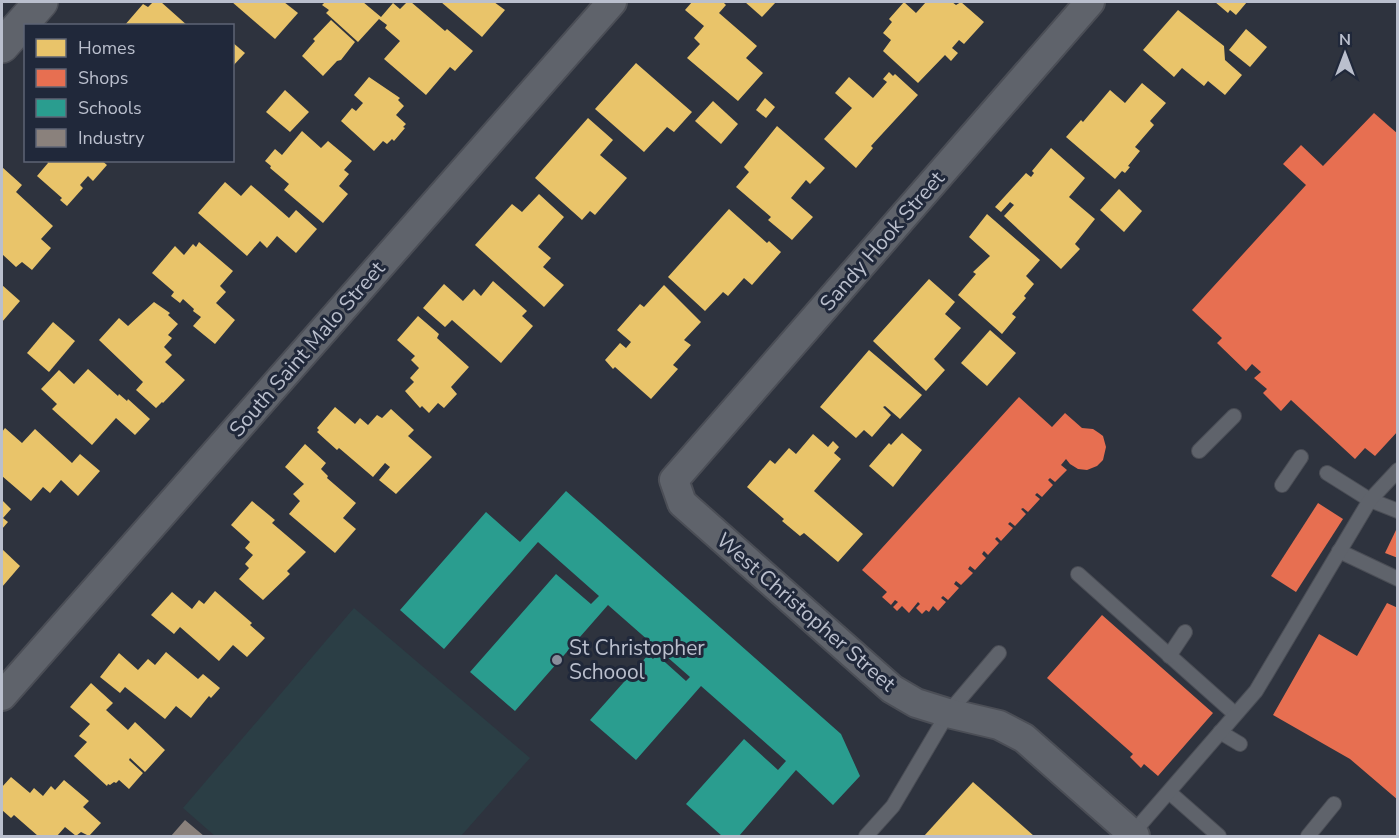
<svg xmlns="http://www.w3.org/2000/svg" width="1399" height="838" font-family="'Nunito Sans',sans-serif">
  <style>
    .green { fill: #2b3e45 }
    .homes { fill: #e9c46a }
    .shops { fill: #e76f51 }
    .schools { fill: #2a9d8f }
    .industry { fill: #8a817c }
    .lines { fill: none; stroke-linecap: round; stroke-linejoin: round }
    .service-casing { stroke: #4b4e56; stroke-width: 16 }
    .minor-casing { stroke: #4b4e56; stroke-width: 32 }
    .tertiary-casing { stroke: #4b4e56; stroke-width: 36 }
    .service { stroke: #5f636b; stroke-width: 14 }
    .minor { stroke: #5f636b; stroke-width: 28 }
    .tertiary { stroke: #5f636b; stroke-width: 33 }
    .poi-dot { fill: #898e9b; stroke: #20283a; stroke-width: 2 }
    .labels { text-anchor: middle; stroke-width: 6; stroke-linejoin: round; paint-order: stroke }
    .street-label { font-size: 21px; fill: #babfcd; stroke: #20283a }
    .poi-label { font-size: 21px; fill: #babfcd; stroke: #20283a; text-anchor: start }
  </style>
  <rect width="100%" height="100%" fill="#2e333e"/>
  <path class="green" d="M354,608L530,758L461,836H215L183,808Z"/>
  <g class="homes">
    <path d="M153,2H161L188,26H124L143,4L148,7Z"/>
    <path d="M232,2H284L298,13L275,39Z"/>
    <path d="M325,2H363L381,17L393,3L400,9L407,2H411L445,31L447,29L473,51L455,71L450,67L426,95L384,59L400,41L385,28L387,25L379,19L358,42L326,13L329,10L322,5Z"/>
    <path d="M441,2H494L505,10L482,37Z"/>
    <path d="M692,2H723L726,5L719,13L757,46L746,58L763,73L738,101L687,58L700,44L694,38L704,26L685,10Z"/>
    <path d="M745,2H776L762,17Z"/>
    <path d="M904,2L916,13L926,2H952L956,5L961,2L984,22L964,44L959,40L952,48L958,53L951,61L945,55L918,83L883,51L891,40L883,33L892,22L889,19Z"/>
    <path d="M1215,2H1247L1236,15L1230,10L1228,13Z"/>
    <path d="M1178,10L1224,46L1225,60L1242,75L1225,95L1208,81L1204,86L1182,68L1174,77L1143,50Z"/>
    <path d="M331,20L355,42L341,60L337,61L323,76L302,56L315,41L313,39Z"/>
    <path d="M1246,29L1267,47L1250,67L1229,50Z"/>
    <path d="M232,42L245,53L232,67Z"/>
    <path d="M636,63L692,112L674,132L667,127L644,152L595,109Z"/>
    <path d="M889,72L893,76L895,74L918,95L871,146L873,148L856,168L824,139L852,108L835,93L849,77L873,98L887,82L883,79Z"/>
    <path d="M369,77L400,98L398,100L404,106L396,115L406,124L403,127L405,128L394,141L392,139L387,144L383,141L374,151L341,121L352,108L356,111L363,103L354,95Z"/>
    <path d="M1142,83L1166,103L1150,121L1154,125L1135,147L1140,151L1128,166L1130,167L1125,173L1122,171L1115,179L1066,137L1081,120L1083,122L1110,90L1125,103Z"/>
    <path d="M285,90L309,112L290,132L266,112Z"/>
    <path d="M765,98L775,107L766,118L756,110Z"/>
    <path d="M713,101L738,124L721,144L695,121Z"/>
    <path d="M588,118L613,140L600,155L627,178L595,215L590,211L582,220L535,178Z"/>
    <path d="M777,126L825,168L810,184L806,180L791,198L813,217L792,240L768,220L771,217L736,187L749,172L744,167Z"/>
    <path d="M302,131L321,148L328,141L352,161L344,170L349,174L339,186L348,194L323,223L284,190L289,184L270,168L271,166L265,161L275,149L282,155Z"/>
    <path d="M1051,148L1085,178L1069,197L1095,219L1075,244L1080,249L1061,269L1004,216L1014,205L1010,202L1001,212L995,207L1026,173L1031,177L1034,173L1032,171Z"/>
    <path d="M46,160H101L107,165L93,181L88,176L80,185L83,188L67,206L60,200L62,198L37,176L48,163Z"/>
    <path d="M2,167L22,185L16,192L53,226L41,239L51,248L32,270L22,262L16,267L2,254Z"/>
    <path d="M225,182L241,196L251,185L289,218L296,210L317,229L296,253L277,236L267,248L260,241L247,256L198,213Z"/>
    <path d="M1119,189L1142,211L1124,232L1100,210Z"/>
    <path d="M539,194L564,217L538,247L551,258L543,267L564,285L544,307L475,245L512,204L522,212Z"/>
    <path d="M729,209L767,243L769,241L781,252L752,285L744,278L728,296L723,292L705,311L668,277Z"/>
    <path d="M987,214L1040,260L1026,276L1034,284L1024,296L1026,298L1012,314L1016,317L1002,334L958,295L976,274L973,272L990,256L969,237Z"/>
    <path d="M199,242L233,271L220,286L226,292L216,303L235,320L215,344L193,326L201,317L193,311L194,309L183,299L180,303L171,296L174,292L152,273L175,246L184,255L193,244L196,247Z"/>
    <path d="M929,279L955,302L945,314L961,328L934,359L945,370L926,391L873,341Z"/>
    <path d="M493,281L527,311L522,316L533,326L501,363L452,320L445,327L423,308L444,284L463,301L474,289L481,296Z"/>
    <path d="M2,285L20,301L2,322Z"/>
    <path d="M664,285L701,322L684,340L691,345L673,365L678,369L651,399L615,367L613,369L605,360L620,343L626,348L631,342L617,330L640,304L644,307Z"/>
    <path d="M154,302L170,313L168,315L178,324L168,335L172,338L164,347L172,355L165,362L185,380L163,403L162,402L156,408L136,390L143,382L99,340L119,318L128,326Z"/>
    <path d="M418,316L439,334L437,338L469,367L451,387L457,394L444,408L438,403L429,413L422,406L420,408L405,391L414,382L410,378L419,368L411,360L415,356L397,340Z"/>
    <path d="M53,322L75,341L49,372L27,353Z"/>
    <path d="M990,330L1016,353L987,386L961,363Z"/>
    <path d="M869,350L922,395L900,419L885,406L883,407L891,415L872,437L864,430L856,438L820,407Z"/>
    <path d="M88,369L118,396L119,394L127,401L128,399L150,419L135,435L116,418L92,445L52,409L57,404L41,389L59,370L74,384Z"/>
    <path d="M335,407L355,424L360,418L368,425L377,415L382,418L391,409L414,430L408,436L432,457L396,494L379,480L390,467L385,463L373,477L339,448L337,450L317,432L319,430L317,428Z"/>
    <path d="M5,428L22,443L35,429L72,463L80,454L100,471L78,496L61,480L50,493L43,487L31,501L2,476V432Z"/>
    <path d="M902,433L922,450L893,487L869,466L889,443L891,445Z"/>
    <path d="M813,434L828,447L833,441L839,447L834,453L841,459L814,491L863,534L838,562L804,533L800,536L782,521L784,519L747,487L770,460L775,464L789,448L796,454Z"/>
    <path d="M305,444L326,463L321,469L328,476L327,478L356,503L343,518L356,529L335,553L289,514L300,501L293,494L304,484L285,467Z"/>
    <path d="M2,500L11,509L3,518L8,522L2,529Z"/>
    <path d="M252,501L275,520L272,523L306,552L287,571L290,574L263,600L239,579L249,568L245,564L253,555L245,548L250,542L231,525Z"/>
    <path d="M2,549L20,566L2,587Z"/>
    <path d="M215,591L252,623L250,625L265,638L247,657L233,645L219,661L180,627L174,634L151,615L172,592L192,609L199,600L204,604Z"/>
    <path d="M166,652L198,679L203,674L220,688L211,698L209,696L191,718L176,706L165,719L125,687L120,693L100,677L119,653L138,670L148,659L155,665Z"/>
    <path d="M91,683L113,703L106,710L128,730L135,722L165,750L145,772L130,758L129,760L143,773L129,789L119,780L116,783L114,782L110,785L108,784L107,786L74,756L87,742L79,736L90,724L70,707Z"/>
    <path d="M11,777L30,793L34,788L43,796L51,786L55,790L64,780L89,801L83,807L101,823L89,836L81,832L76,836L65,827L57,836H38L14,815L11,818L2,810V787Z"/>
    <path d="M973,782L1034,836H924Z"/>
  </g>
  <g class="shops">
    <path d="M1374,113L1398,134V431L1375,456L1365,448L1355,459L1291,400L1281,411L1263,393L1267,389L1254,378L1261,372L1252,364L1246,371L1217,343L1222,338L1192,310L1306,185L1283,164L1301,145L1323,166Z"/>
    <path d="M1019,397L1052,427L1065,413L1082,428L1093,429L1099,433L1103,436L1106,447L1103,460L1097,466L1087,470L1078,469L1070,464L1066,459L1061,465L1067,470L1055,482L1050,478L1048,480L1053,485L1042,497L1037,493L1035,495L1040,499L1028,512L1023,508L1021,509L1026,514L1015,526L1010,522L1008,524L1013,528L1001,541L997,537L995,539L999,543L988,555L984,551L982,554L986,558L975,570L970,566L968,569L973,573L961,585L956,581L954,584L959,588L948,600L943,596L941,598L946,602L938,611L933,606L929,612L926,610L922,614L916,608L920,604L918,602L909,613L902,606L897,611L893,607L898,602L895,600L891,605L882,597L887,592L862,570Z"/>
    <path d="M1318,503L1343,519L1296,592L1271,576Z"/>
    <path d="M1398,526V558L1385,553Z"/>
    <path d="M1387,603L1398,608V800L1350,759L1273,715L1319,634L1357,656Z"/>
    <path d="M1102,615L1213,713L1158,776L1144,764L1141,768L1130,757L1133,754L1047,678Z"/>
  </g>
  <path class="schools" d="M566,491L841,734L860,776L833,805L796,770L739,836H722L686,804L744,739L778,770L786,761L701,686L636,760L590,720L648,655L653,659L657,655L686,681L690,677L608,605L515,711L470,672L556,574L591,604L599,596L538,542L444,649L400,610L486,512L520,542Z"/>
  <path class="industry" d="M185,820L204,836H171Z"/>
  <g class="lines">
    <defs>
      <g id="service">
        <path d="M1199,451L1234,416"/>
        <path d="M1327,473L1370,500L1398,511"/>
        <path d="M1282,485L1301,457"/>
        <path d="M1339,551L1398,579"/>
        <path d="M1078,574L1235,714"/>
        <path d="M1169,656L1185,632"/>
        <path d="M1220,732L1240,744"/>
        <path d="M1169,792L1219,836"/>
        <path d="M1132,834L1256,691L1370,500L1398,470"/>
        <path d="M866,836L893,806L948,713L999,653"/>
        <path d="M1308,836L1334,804"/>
      </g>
      <g id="minor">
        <path d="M1090,2L674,480L682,503L892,689L916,703L948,713L999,725L1024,738L1135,836"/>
        <path d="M2,696L612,2"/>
      </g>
      <path id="tertiary" d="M2,46L41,2"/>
    </defs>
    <use href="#service" class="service-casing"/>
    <use href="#minor" class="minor-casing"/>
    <use href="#tertiary" class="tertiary-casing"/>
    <use href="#service" class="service"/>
    <use href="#minor" class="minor"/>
    <use href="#tertiary" class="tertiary"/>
  </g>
  <circle class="poi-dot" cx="557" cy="660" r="6"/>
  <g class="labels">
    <g class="street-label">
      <text transform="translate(882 241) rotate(-49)" y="7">Sandy Hook Street</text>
      <text transform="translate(307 349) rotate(-49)" y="7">South Saint Malo Street</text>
      <text transform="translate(806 612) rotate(41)" y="7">West Christopher Street</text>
    </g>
    <g class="poi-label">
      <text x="569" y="655">St Christopher<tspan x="569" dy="24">Schoool</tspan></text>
    </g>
  </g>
  <rect width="1399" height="838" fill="none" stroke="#babfcd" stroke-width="6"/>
  <rect x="24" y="24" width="210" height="138" fill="#20283a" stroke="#5e6475" stroke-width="1.5"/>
  <rect x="36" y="39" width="30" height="18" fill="#e9c46a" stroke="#5e6475" stroke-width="1.5"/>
  <text x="78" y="54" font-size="18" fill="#babfcd">Homes</text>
  <rect x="36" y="69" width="30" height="18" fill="#e76f51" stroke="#5e6475" stroke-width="1.5"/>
  <text x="78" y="84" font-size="18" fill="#babfcd">Shops</text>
  <rect x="36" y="99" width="30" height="18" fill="#2a9d8f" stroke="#5e6475" stroke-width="1.5"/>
  <text x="78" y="114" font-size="18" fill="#babfcd">Schools</text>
  <rect x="36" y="129" width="30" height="18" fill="#8a817c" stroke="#5e6475" stroke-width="1.5"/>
  <text x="78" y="144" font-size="18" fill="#babfcd">Industry</text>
  <g transform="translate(1345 54)" stroke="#20283a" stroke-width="4.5" paint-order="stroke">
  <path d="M0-4.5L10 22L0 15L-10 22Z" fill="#babfcd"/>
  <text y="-9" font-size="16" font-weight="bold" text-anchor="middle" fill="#babfcd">N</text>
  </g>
</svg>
